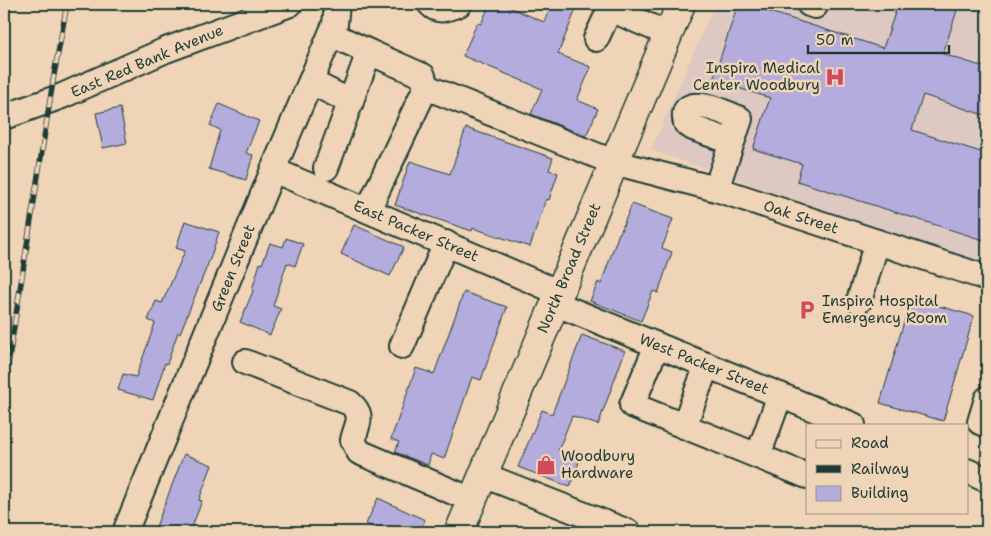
<svg xmlns="http://www.w3.org/2000/svg" width="991" height="536" font-family="'Shantell Sans',sans-serif">
  <style>
    .built { fill: #dec8c2 }
    .building { fill: #b4acdd; stroke: #1f3d34 }
    .lines { fill: none; stroke-linecap: round; stroke-linejoin: round }
    .minor-casing { stroke: #1f3d34; stroke-width: 28 }
    .major-casing { stroke: #1f3d34; stroke-width: 31 }
    .minor { stroke: #f0d4b7; stroke-width: 24 }
    .major { stroke: #f0d4b7; stroke-width: 28 }
    .rail-casing { stroke: #1f3d34; stroke-width: 5.5 }
    .rail { stroke: #f0d4b7; stroke-width: 4; stroke-dasharray: 11; stroke-linecap: butt }
    .labels { text-anchor: middle; stroke-width: 5; stroke-linejoin: round; paint-order: stroke }
    .street-label { font-size: 15px; fill: #1f3d34; stroke: #f0d4b7 }
    .poi-label { font-size: 15px; fill: #1f3d34; stroke: #f0d4b7; text-anchor: start }
  </style>
  <rect width="100%" height="100%" fill="#f0d4b7"/>
  <filter id="ink" filterUnits="userSpaceOnUse"><feTurbulence type="fractalNoise" baseFrequency=".02" numOctaves="2"/><feDisplacementMap in="SourceGraphic" scale="10" xChannelSelector="R" yChannelSelector="G"/><feConvolveMatrix kernelMatrix="1 2 1 2 8 2 1 2 1" color-interpolation-filters="sRGB"/></filter>
  <g filter="url(#ink)">
    <path class="built" d="M715,4H987V265L651,150Z"/>
    <g class="building">
      <path d="M490,4H502L544,22L552,4H578L558,54L591,67L577,100L598,109L586,136L531,114L542,89L463,56L477,23L481,24Z"/>
      <path d="M738,4H745L883,48L898,4H959L943,54L987,68V116L923,95L912,130L987,154V226L983,240L797,181L802,164L753,149L770,98L713,80Z"/>
      <path d="M219,104L259,121L246,153L253,155L246,180L209,169L220,130L210,125Z"/>
      <path d="M120,108L127,143L103,148L96,113Z"/>
      <path d="M466,128L553,158L549,170L558,173L549,200L546,199L530,247L473,228L472,231L395,205L410,161L450,174Z"/>
      <path d="M632,204L673,219L662,248L672,252L658,293L653,291L641,321L590,301L598,282L601,284L619,233H620Z"/>
      <path d="M185,221L219,232L210,259L180,333L178,332L167,364L165,363L153,400L118,390L123,374L136,377L155,323L148,320L156,301L162,303L185,251L176,248Z"/>
      <path d="M354,225L404,247L390,276L341,254Z"/>
      <path d="M286,238L303,244L295,266L287,263L273,306L281,309L270,335L240,322L253,291L252,290L260,263L262,264L270,243L283,247Z"/>
      <path d="M464,292L507,307L481,380L472,377L444,459L431,454L428,465L395,452L399,442L391,439L416,368L434,374Z"/>
      <path d="M911,298L974,316L943,421L880,403Z"/>
      <path d="M582,335L625,351L598,425L572,416L558,451L580,459L570,487L518,467L542,410L552,414Z"/>
      <path d="M184,454L212,465L199,500L202,501L190,532H154Z"/>
      <path d="M378,498L425,520L419,532H384L366,524Z"/>
    </g>
    <g class="lines">
      <defs>
        <g id="minor">
          <path d="M430,4C439,14 448,8 459,4"/>
          <path d="M809,4L815,6"/>
          <path d="M331,34L369,52"/>
          <path d="M596,39L610,9L668,34"/>
          <path d="M311,82L351,102"/>
          <path d="M4,117L62,96L166,50L290,4"/>
          <path d="M326,168L369,52L423,76L426,87"/>
          <path d="M273,170L558,292"/>
          <path d="M716,189L740,119C727,113 677,90 686,123L693,128L732,142"/>
          <path d="M368,210L426,87L613,162L716,189L987,278"/>
          <path d="M859,301L877,242"/>
          <path d="M554,303L853,425"/>
          <path d="M657,345L632,405L807,476"/>
          <path d="M402,346L446,243"/>
          <path d="M245,362L350,403C365,416 357,423 353,440L359,452L472,500"/>
          <path d="M987,399L980,422L987,425"/>
          <path d="M684,426L707,365"/>
          <path d="M758,456L780,395"/>
          <path d="M967,471L987,480"/>
          <path d="M483,475L628,532"/>
          <path d="M125,532L273,170L335,24L337,4"/>
        </g>
        <path id="major" d="M459,532L681,4"/>
      </defs>
      <use href="#minor" class="minor-casing"/>
      <use href="#major" class="major-casing"/>
      <use href="#minor" class="minor"/>
      <use href="#major" class="major"/>
      <defs>
        <path id="rail" d="M4,390L54,75L67,4"/>
      </defs>
      <use href="#rail" class="rail-casing"/>
      <use href="#rail" class="rail"/>
    </g>
  </g>
  <defs>
    <symbol id="hospital-bare" viewBox="-9 -9 18 18"><path d="M-5-5h3v3.5h4V-5h3V5h-3V1.5h-4V5h-3Z" fill="#d1495b" stroke="#f0d4b7" stroke-width="2.5" paint-order="stroke"/></symbol>
    <symbol id="parking-bare" viewBox="-9 -9 18 18"><path d="M-3.5-5.5H1a3.5 3.5 0 0 1 0 7H-1V5.5H-3.5ZM-1-3.4V-.6H.8a1.4 1.4 0 0 0 0-2.8Z" fill="#d1495b" stroke="#f0d4b7" stroke-width="2.5" paint-order="stroke"/></symbol>
    <symbol id="shop-bare" viewBox="-9 -9 18 18"><path d="M-5-2.5h2.3a2.7 3.5 0 0 1 5.4 0H5L5.5 6h-11ZM-1.5-2.5h3a1.5 2.3 0 0 0-3 0Z" fill="#d1495b" stroke="#f0d4b7" stroke-width="2.5" paint-order="stroke"/></symbol>
  </defs>
  <g fill-rule="evenodd">
    <use href="#hospital-bare" x="821" y="63" width="28" height="28"/>
    <use href="#parking-bare" x="793" y="296" width="28" height="28"/>
    <use href="#shop-bare" x="532" y="451" width="28" height="28"/>
  </g>
  <g class="labels">
    <g class="street-label">
      <text transform="translate(147 61) rotate(-23)" y="5">East Red Bank Avenue</text>
      <text transform="translate(801 217) rotate(18)" y="5">Oak Street</text>
      <text transform="translate(416 231) rotate(23)" y="5">East Packer Street</text>
      <text transform="translate(233 268) rotate(-68)" y="5">Green Street</text>
      <text transform="translate(569 268) rotate(-67)" y="5">North Broad Street</text>
      <text transform="translate(704 364) rotate(22)" y="5">West Packer Street</text>
    </g>
    <g class="poi-label">
      <text x="820" y="73" text-anchor="end">Inspira Medical<tspan x="820" dy="17">Center Woodbury</tspan></text>
      <text x="822" y="306">Inspira Hospital<tspan x="822" dy="17">Emergency Room</tspan></text>
      <text x="561" y="461">Woodbury<tspan x="561" dy="17">Hardware</tspan></text>
    </g>
  </g>
  <rect width="991" height="536" fill="none" stroke="#f0d4b7" stroke-width="20"/>
  <rect x="10" y="10" width="971" height="516" fill="none" stroke="#1f3d34" stroke-width="2" filter="url(#ink)"/>
  <rect x="806" y="424" width="162" height="90" fill="#f0d4b7" stroke="#9c9883"/>
  <rect x="816" y="440" width="25" height="8" fill="#f0d4b7" stroke="#9c9883"/>
  <text x="851" y="448" font-size="15" fill="#1f3d34">Road</text>
  <rect x="816" y="465" width="25" height="8" fill="#1f3d34" stroke="#9c9883"/>
  <text x="851" y="474" font-size="15" fill="#1f3d34">Railway</text>
  <rect x="816" y="486" width="25" height="15" fill="#b4acdd" stroke="#9c9883"/>
  <text x="851" y="498" font-size="15" fill="#1f3d34">Building</text>
  <path d="M808 45v8h141v-8" fill="none" stroke="#1f3d34" stroke-width="2.5"/>
  <text x="816" y="45" font-size="15" fill="#1f3d34" stroke="#f0d4b7" stroke-width="4" paint-order="stroke">50 m</text>
</svg>
